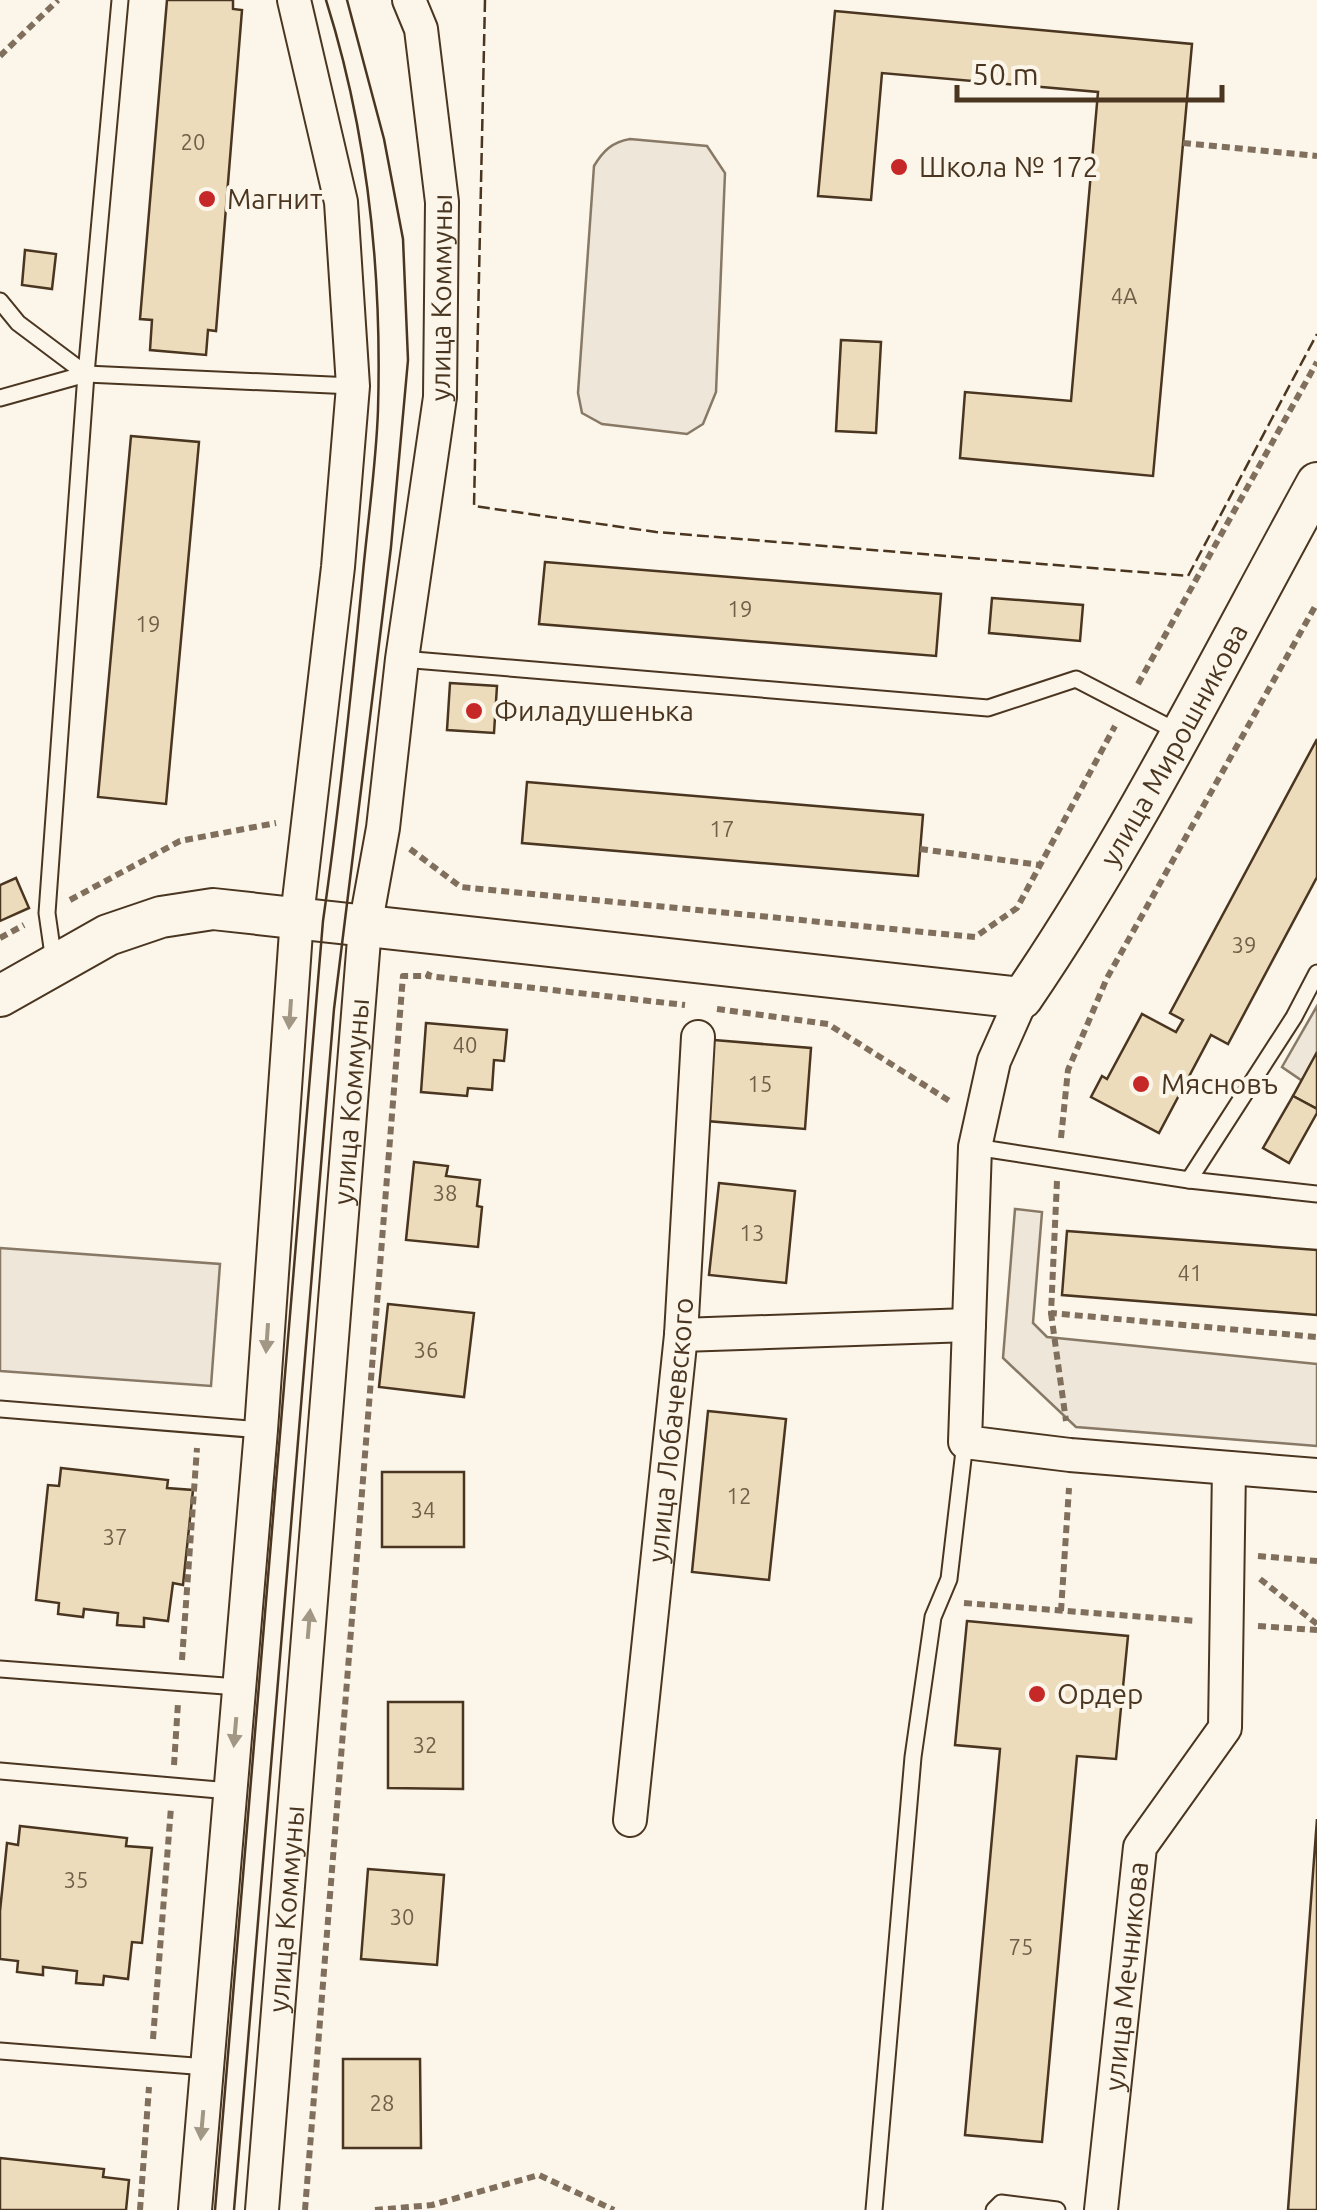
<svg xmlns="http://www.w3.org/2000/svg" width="1317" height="2210" font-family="Ubuntu,sans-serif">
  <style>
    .green { fill: #ede6d9; stroke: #887966; stroke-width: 2.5 }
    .building { fill: #ecdcbc; stroke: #4a3520; stroke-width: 2.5 }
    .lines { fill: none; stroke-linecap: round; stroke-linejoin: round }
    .service-casing { stroke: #4a3520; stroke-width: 19 }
    .minor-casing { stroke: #4a3520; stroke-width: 36 }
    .tertiary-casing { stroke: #4a3520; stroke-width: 44 }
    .path { stroke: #7f6f5c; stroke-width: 6; stroke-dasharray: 8 5; stroke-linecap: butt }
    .service { stroke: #fbf6e9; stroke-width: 15 }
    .minor { stroke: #fbf6e9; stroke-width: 32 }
    .tertiary { stroke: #fbf6e9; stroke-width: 40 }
    .tram { stroke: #4a3520; stroke-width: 2.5 }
    .fence { stroke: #4a3520; stroke-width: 2.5; stroke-dasharray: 12 5; stroke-linecap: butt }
    .oneway { fill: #a29684 }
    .poi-dot { fill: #c62828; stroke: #fbf6e9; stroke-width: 4 }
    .labels { text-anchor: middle; stroke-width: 8; stroke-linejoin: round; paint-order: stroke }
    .number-label { font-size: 22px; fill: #725f47 }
    .poi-label { font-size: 28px; fill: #4a3520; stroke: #fbf6e9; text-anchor: start }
    .street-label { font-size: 28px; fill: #4a3520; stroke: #fbf6e9 }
  </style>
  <rect width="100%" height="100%" fill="#fbf6e9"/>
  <g class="green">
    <path d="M630,139L707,146L725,173L716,392L703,424L687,434L602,424L582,413L578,393L594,166C603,151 612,142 630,139Z"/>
    <path d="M1317,1006V1091L1282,1067Z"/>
    <path d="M1015,1209L1042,1212L1033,1323L1047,1337L1317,1364V1446L1076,1427L1003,1358Z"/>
    <path d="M0,1248L220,1264L211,1386L0,1371Z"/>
  </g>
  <g class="building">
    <path d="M167,0H233V9L242,10L216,331L208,330L206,355L150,350L152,320L140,319Z"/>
    <path d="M835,11L1192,44L1153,476L960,458L965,392L1071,401L1098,92L882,73L871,200L818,196Z"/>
    <path d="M25,250L56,254L52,289L22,285Z"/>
    <path d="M841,340L881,342L876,433L836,431Z"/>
    <path d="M131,436L199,442L166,804L98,797Z"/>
    <path d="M545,562L941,594L936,656L539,624Z"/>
    <path d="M992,598L1083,605L1080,641L989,633Z"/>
    <path d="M450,683L497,686L494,733L447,730Z"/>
    <path d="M1317,739V877L1228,1044L1211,1035L1159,1133L1091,1097L1102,1076L1107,1079L1142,1014L1176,1032L1183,1020L1170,1013Z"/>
    <path d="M527,782L923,815L918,876L522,843Z"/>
    <path d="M16,878L29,908L0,921V885Z"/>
    <path d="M426,1023L507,1030L504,1061L494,1060L492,1090L468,1088L467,1096L421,1092Z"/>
    <path d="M714,1040L811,1048L805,1129L707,1121Z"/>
    <path d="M1317,1052V1109L1293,1096Z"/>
    <path d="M1293,1096L1317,1109V1113L1289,1163L1263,1148Z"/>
    <path d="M414,1162L448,1166L446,1176L480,1180L477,1206L482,1207L478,1247L406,1240Z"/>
    <path d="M719,1183L795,1191L786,1283L709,1275Z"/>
    <path d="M1067,1231L1317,1250V1315L1062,1295Z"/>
    <path d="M388,1304L474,1313L464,1397L379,1387Z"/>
    <path d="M708,1411L786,1419L769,1580L692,1572Z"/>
    <path d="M61,1468L168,1480L167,1488L193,1490L183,1585L173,1583L168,1621L144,1618V1627L117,1625L118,1613L84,1609L83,1617L58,1614L59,1603L36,1600L48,1485L59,1486Z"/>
    <rect x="382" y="1472" width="82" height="75"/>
    <path d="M967,1621L1128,1636L1116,1759L1077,1756L1042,2142L965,2135L1000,1749L955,1745Z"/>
    <path d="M388,1702H463V1789L388,1788Z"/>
    <path d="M1317,1819V2210H1288Z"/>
    <path d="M20,1826L127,1838L126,1846L152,1848L142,1943L132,1942L128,1979L104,1976L103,1985L76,1983L77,1971L43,1967V1975L17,1972L18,1961L0,1959V1911L7,1843L18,1845Z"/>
    <path d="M368,1869L444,1875L437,1965L361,1959Z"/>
    <path d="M343,2059H420L421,2148H343Z"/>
    <path d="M0,2158L104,2169L103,2177L129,2180L126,2210H0Z"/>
  </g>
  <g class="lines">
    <defs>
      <g id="service">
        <path d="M0,301L18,323L86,374"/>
        <path d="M0,398L86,374L353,386"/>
        <path d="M402,659L988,708L1076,679L1180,733"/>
        <path d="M54,962L47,913L86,374L120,0"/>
        <path d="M975,1147L1189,1180L1294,1017L1317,973"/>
        <path d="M1189,1180L1317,1194"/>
        <path d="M0,1409L261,1430"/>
        <path d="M0,1669L238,1687"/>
        <path d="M0,1771L230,1791"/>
        <path d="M0,2051L207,2067"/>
        <path d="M874,2210L913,1757L933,1617L949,1579L965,1442"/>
        <path d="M994,2210L1001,2203L1057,2210"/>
      </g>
      <g id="minor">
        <path d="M1022,998L994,1061L975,1147L965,1442L1070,1455L1317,1475"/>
        <path d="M681,1335L969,1325"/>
        <path id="s1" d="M630,1820L681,1335L698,1037"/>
        <path d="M195,2210L261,1430L297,917L338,567L353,386L341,202L294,0"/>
        <path id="s2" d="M262,2210L365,927L383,828L402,659L440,397L442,202L421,29L409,0"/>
        <path id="s3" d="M1101,2210L1140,1847L1225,1728L1229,1468"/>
      </g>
      <g id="tertiary">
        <path id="s4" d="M0,996L108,935L161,917L213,909L1022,998C1133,835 1222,656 1317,483"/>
      </g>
    </defs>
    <use href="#service" class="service-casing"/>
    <use href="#minor" class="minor-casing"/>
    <use href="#tertiary" class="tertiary-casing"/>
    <g class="path">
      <path d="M0,56L58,0"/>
      <path d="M1183,143L1317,156"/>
      <path d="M1138,684L1317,362"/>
      <path d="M410,849L461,887L975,937L1017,908L1115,726"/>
      <path d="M920,849L1040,865"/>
      <path d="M70,900L180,841L276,823"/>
      <path d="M0,938L24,925"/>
      <path d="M430,972L428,976L685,1005"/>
      <path d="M717,1009L828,1024L951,1102"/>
      <path d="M1061,1138L1068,1070L1107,978L1317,603"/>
      <path d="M1057,1181L1051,1313L1317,1337"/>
      <path d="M1051,1313L1066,1421"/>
      <path d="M1258,1556L1317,1561"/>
      <path d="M1260,1579L1317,1624"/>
      <path d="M964,1603L1196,1621"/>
      <path d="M1061,1611L1069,1488"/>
      <path d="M1258,1626L1317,1630"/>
      <path d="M182,1660L197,1448"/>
      <path d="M174,1765L178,1703"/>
      <path d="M153,2039L171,1807"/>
      <path d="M140,2210L149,2087"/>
      <path d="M305,2210L403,976H428"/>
      <path d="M375,2210L432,2205L539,2175L614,2210"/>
    </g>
    <use href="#service" class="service"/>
    <use href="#minor" class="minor"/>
    <use href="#tertiary" class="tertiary"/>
    <g class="tram">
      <path d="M215,2210L323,921C339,809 351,697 362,583C367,526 376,468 378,410C382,271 368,133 326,0"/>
      <path d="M234,2210L334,1009L391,547L408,360L403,239L384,139L347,0"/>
    </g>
    <path class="fence" d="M485,0L474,506L656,532L1188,576L1317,334"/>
  </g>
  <defs><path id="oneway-solid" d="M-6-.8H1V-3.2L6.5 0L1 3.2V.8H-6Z" transform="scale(2.5)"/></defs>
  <g class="oneway">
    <use href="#oneway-solid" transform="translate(290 1014) rotate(94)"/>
    <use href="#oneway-solid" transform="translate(267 1338) rotate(94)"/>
    <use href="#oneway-solid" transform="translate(309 1624) rotate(-85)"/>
    <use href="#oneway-solid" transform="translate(235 1732) rotate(95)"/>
    <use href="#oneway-solid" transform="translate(202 2125) rotate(95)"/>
  </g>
  <g class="poi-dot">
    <circle cx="899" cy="167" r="10"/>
    <circle cx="207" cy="199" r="10"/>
    <circle cx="474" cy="711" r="10"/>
    <circle cx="1141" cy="1084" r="10"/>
    <circle cx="1037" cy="1694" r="10"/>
  </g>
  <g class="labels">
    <g class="number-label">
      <text x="193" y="150">20</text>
      <text x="1124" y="304">4А</text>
      <text x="740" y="617">19</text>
      <text x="148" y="632">19</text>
      <text x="722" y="837">17</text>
      <text x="1244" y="953">39</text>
      <text x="465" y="1053">40</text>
      <text x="760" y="1092">15</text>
      <text x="445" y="1201">38</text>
      <text x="752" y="1241">13</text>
      <text x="1190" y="1281">41</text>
      <text x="426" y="1358">36</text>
      <text x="739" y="1504">12</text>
      <text x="423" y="1518">34</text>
      <text x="115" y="1545">37</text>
      <text x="425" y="1753">32</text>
      <text x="76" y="1888">35</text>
      <text x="402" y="1925">30</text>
      <text x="1021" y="1955">75</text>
      <text x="382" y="2111">28</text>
    </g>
    <g class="poi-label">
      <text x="919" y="177">Школа № 172</text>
      <text x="227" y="209">Магнит</text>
      <text x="494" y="721">Филадушенька</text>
      <text x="1161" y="1094">Мясновъ</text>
      <text x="1057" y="1704">Ордер</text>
    </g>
    <g class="street-label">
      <text dy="10" stroke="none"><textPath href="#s2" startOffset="1922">улица Коммуны</textPath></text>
      <text dy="10" stroke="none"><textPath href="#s4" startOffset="1342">улица Мирошникова</textPath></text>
      <text dy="10" stroke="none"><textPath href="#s2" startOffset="1112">улица Коммуны</textPath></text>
      <text dy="10" stroke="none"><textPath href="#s1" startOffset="392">улица Лобачевского</textPath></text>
      <text dy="10" stroke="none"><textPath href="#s2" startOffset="302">улица Коммуны</textPath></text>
      <text dy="10" stroke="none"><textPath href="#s3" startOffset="235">улица Мечникова</textPath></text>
    </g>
  </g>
  <path d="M957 85v15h265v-15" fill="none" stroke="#4a3520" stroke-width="5"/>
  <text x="972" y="85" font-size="30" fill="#4a3520" stroke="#fbf6e9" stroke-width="8" paint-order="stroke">50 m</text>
</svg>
